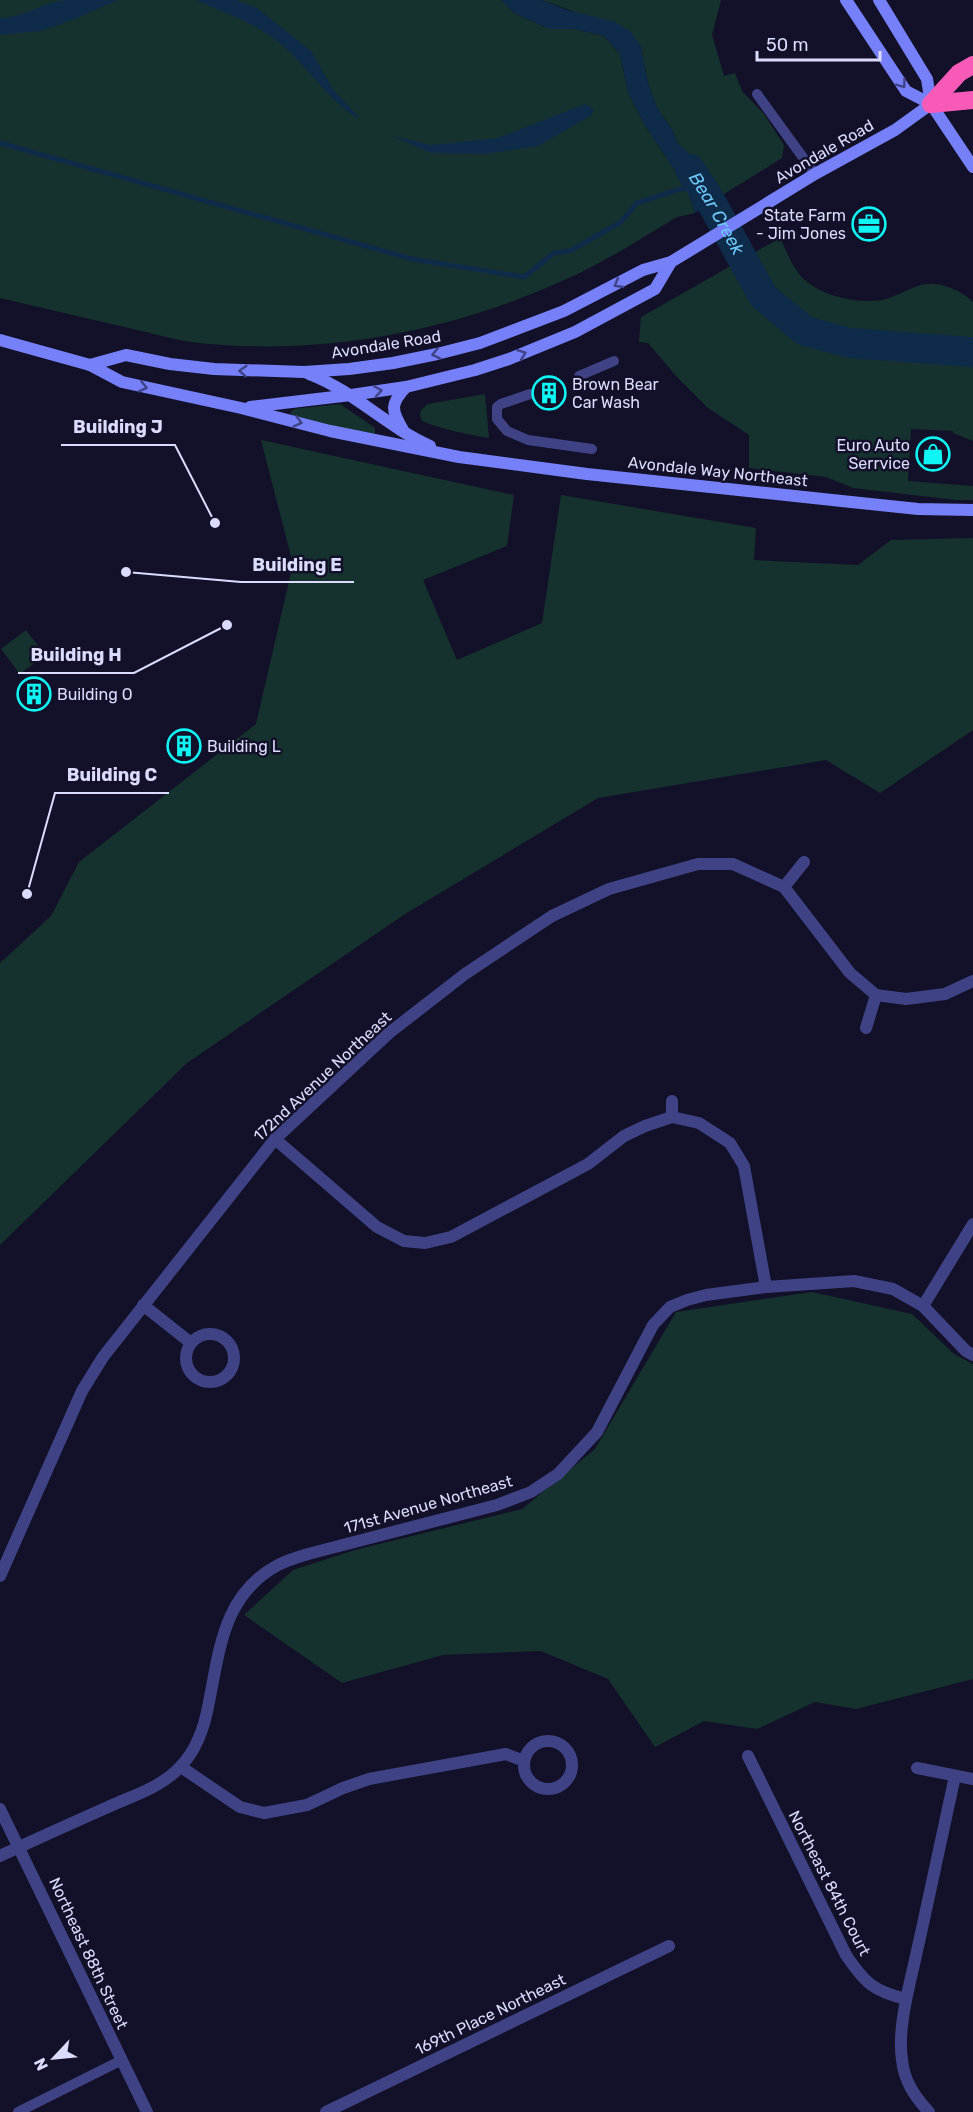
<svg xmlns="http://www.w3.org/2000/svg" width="973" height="2112" font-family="Rubik,sans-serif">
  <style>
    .green { fill: #15322e }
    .water { fill: #0f2b4a }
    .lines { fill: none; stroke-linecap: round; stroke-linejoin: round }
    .stream { stroke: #0f2b4a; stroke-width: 5 }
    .river { stroke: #0f2b4a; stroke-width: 30 }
    .lane { stroke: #3f4385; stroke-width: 10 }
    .street { stroke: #3f4385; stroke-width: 12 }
    .secondary { stroke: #7680f9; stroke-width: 12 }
    .highway { stroke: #f85bb7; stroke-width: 18 }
    .oneway { stroke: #404387 }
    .labels { text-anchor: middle; stroke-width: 5; stroke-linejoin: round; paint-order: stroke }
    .street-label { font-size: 16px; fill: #dbdbfd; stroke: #131129 }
    .poi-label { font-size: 16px; fill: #dbdbfd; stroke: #131129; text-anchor: start }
    .water-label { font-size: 18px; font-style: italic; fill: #6dc7f9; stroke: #131129 }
    .leader { fill: none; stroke: #dbdbfd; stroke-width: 2 }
    .callout-dot { fill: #dbdbfd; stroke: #131129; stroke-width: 2 }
    .callout-label { font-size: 18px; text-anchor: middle; font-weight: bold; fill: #dbdbfd; stroke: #131129; stroke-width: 5; stroke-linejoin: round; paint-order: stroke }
  </style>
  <rect width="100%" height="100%" fill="#131129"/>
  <g class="green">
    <path d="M0,0H501L514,13L549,29H575L604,36L620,54L628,92L646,127L687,188L695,213L677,217C640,239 602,264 562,281C447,333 316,357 190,342C171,339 152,333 133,329C88,319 44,308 0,298Z"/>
    <path d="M541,0H721L712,35L724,76L735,73L742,91L764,114L784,145L782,158L721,196L708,181L705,168L677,143L673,131L657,108L648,83L641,46L570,10Z"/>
    <path d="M780,238C787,252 794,272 807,282C826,297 859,304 882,300C897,297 911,286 926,284C941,282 963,291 973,302V441L953,433V431L911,429L908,481L973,486V500H956L853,488L826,477L749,468V435L708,408L677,377L648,343L639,342L641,317Z"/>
    <path d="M485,394L489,438C466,434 444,430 422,421L420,415L421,410L428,404Z"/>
    <path d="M340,404L375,428V433L370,436L293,417L290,413L294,409Z"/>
    <path d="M261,440L514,495L507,546L423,580L457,660L542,623L561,495L756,528L754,560L858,565L891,540L973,538V730L880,793L826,760L598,798L405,914L187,1063L0,1245V963L51,916L79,862L256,724L293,564Z"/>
    <path d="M26,630L45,655L20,674L1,649Z"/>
    <path d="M812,1292L912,1314L954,1354L973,1364V1679L856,1709L815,1702L757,1729L704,1721L655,1747L608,1679L541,1651L443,1655L342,1683L244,1615L293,1570L355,1550L522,1509L595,1449L676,1312Z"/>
  </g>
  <g class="water">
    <path d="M65,0H118L72,20L40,31L0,35V18C27,17 40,3 65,0Z"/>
    <path d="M196,0H236L257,8L311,51L334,91L359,117L356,118C325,96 305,63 276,40C252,22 223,12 196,0Z"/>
    <path d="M501,0H541L570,11L613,21L630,31L641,46L648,83L657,108L673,131L677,143L706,168L709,181L721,196L695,213L687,188L646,127L628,92L620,54L604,36L575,29H549L514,13Z"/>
    <path d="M585,104L594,109L592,115L538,146L485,154L431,153L392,136L431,145L498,138Z"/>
  </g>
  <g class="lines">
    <path class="stream" d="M0,143L412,259L524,277L554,253L570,251L621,222L637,203L680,189H694"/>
    <path class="river" id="s1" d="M690,169L710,200L763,296L805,331L850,343L973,352"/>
    <g class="lane">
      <path d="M757,94L815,174"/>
      <path d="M579,376L614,361"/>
      <path d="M530,394L501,404L497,407V419L507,431L528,440L592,449"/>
      <path d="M18,2112L122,2060"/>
    </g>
    <g class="street">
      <path d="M784,887L804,862"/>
      <path d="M866,1028L876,995"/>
      <path d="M672,1101V1117"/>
      <path d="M275,1139L377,1227L404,1241L425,1243L451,1237L588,1164L624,1136L645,1126L672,1117L699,1123L730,1143L744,1166L766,1287"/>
      <path d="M143,1305L191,1343"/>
      <path d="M923,1306L973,1224"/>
      <circle cx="210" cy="1358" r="24"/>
      <path d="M0,1576L82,1391L103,1357L275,1139L389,1033L465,974L552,916L609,889L698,864H733L784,887L850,973L876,995L906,999L945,994L973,981"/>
      <circle cx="548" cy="1765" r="24"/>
      <path d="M748,1756L846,1955C865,1983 873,1991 906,1999"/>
      <path d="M181,1767L240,1807L264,1813L307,1805L343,1788L369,1779L506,1754L524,1761"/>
      <path d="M917,1768L973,1779"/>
      <path d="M0,1809L147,2112"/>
      <path d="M0,1856C36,1839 72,1823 108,1807C132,1796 162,1787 180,1767C198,1749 205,1725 209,1702C220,1647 224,1594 278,1565C287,1560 298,1557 308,1554L497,1505L531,1492L558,1474L597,1432L653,1325L670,1307L687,1300L706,1295L766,1287L854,1281L893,1289L923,1306L966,1351L973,1355"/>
      <path d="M326,2112L669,1946"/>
      <path d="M929,2112C915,2097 904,2081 902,2060C897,2027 910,1984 917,1951C930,1893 942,1835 955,1776"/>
    </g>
    <g class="secondary">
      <path d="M846,0L906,91L931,104"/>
      <path d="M879,0L927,79L931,104L973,167"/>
      <path d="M0,340L90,365L122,382L241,408L330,431L459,457L587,474L851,502L918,509L973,510"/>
      <path d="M90,365L126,355L170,364L214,369L304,372L349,369L393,363L437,354L480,343L564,311L643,270L671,262L815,174L895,130L931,104"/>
      <path d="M309,374C354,391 387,427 430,446"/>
      <path d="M250,407L351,395L406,387L475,370L509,359L575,332L655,289L671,262"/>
      <path d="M403,430C391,410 390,404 406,387"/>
    </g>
    <g class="highway">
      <path d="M931,104L959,73L973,65"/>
      <path d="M931,104L973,100"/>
    </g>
  </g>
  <defs><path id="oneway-chevron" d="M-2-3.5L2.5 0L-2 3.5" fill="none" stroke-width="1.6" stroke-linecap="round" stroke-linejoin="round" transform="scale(1.5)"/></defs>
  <g class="oneway">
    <use href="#oneway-chevron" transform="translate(902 84) rotate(54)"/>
    <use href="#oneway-chevron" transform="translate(618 284) rotate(150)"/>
    <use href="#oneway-chevron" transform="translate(436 354) rotate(167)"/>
    <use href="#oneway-chevron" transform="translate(522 354) rotate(-21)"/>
    <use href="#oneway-chevron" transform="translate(243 371) rotate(-176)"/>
    <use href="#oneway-chevron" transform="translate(143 387) rotate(13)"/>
    <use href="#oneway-chevron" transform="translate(378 391) rotate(-9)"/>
    <use href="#oneway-chevron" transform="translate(298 422) rotate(15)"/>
  </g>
  <defs>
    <symbol id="office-ring" viewBox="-11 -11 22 22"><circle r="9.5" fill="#131129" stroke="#0ff5f4" stroke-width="1.5"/><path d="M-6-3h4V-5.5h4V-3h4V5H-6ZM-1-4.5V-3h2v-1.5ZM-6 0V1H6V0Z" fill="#0ff5f4"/></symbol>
    <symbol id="building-ring" viewBox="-11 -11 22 22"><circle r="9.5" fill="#131129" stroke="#0ff5f4" stroke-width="1.5"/><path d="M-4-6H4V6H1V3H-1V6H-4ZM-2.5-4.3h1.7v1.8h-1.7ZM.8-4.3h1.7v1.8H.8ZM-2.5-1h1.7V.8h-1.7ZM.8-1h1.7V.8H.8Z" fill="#0ff5f4"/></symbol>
    <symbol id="shop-ring" viewBox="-11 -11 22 22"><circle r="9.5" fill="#131129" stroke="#0ff5f4" stroke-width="1.5"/><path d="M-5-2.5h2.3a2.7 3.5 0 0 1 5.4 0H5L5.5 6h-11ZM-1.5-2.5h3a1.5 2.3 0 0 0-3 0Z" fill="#0ff5f4"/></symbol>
  </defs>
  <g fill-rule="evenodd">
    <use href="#office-ring" x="850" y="205" width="38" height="38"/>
    <use href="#building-ring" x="530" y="374" width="38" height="38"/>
    <use href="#shop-ring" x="914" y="435" width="38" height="38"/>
    <use href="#building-ring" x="15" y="675" width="38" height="38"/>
    <use href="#building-ring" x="165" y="727" width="38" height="38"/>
  </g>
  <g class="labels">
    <g class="street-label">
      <text transform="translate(824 151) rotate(-30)" y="6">Avondale Road</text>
      <text transform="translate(386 344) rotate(-9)" y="6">Avondale Road</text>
      <text transform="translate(718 471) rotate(6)" y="6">Avondale Way Northeast</text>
      <text transform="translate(322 1076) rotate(-43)" y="6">172nd Avenue Northeast</text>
      <text transform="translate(428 1504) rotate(-16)" y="6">171st Avenue Northeast</text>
      <text transform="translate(830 1883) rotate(63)" y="6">Northeast 84th Court</text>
      <text transform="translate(89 1953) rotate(65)" y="6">Northeast 88th Street</text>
      <text transform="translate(490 2014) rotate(-26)" y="6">169th Place Northeast</text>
    </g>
    <g class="poi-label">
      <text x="846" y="221" text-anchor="end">State Farm<tspan x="846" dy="18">- Jim Jones</tspan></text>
      <text x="572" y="390">Brown Bear<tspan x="572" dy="18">Car Wash</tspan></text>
      <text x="910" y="451" text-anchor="end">Euro Auto<tspan x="910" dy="18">Serrvice</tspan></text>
      <text x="57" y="700">Building O</text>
      <text x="207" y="752">Building L</text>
    </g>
    <g class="water-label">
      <text dy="6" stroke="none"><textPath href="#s1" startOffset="52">Bear Creek</textPath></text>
    </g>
  </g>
  <path class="leader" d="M215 523L175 445H61M126 572L241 582H354M227 625L134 673H18M27 894L55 793H169"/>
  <g class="callout-dot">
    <circle cx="215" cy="523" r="6"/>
    <circle cx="126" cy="572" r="6"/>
    <circle cx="227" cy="625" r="6"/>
    <circle cx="27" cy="894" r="6"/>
  </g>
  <g class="callout-label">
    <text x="118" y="433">Building J</text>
    <text x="297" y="571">Building E</text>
    <text x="76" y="661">Building H</text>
    <text x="112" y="781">Building C</text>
  </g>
  <g transform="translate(54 2058) rotate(244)" stroke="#131129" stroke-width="4.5" paint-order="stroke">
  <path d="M0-4.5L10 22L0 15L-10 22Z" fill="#dbdbfd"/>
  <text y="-9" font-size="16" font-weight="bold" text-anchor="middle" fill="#dbdbfd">N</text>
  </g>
  <path d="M757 51v9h123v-9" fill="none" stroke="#dbdbfd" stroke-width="3"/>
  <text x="766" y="51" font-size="18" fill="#dbdbfd" stroke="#131129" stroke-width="4.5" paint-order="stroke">50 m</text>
</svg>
